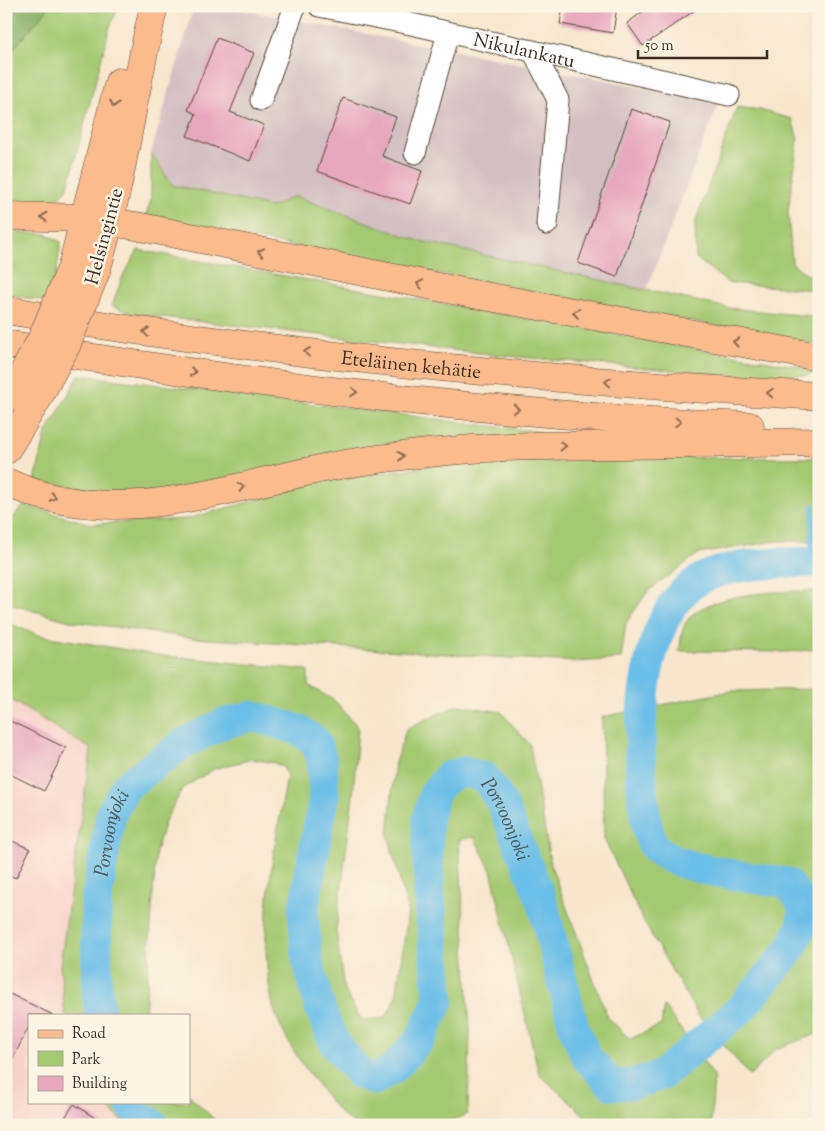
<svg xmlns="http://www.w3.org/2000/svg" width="825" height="1131" font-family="'Sorts Mill Goudy',serif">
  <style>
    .built { fill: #f7d1c9 }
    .industrial { fill: #d2bfc1 }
    .green { fill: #a5c972; stroke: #707a48 }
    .forest { fill: #84ad64; stroke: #606c41 }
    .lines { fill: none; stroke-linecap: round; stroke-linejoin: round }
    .stream { stroke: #6bbee7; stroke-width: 5 }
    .river { stroke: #6bbee7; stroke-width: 31 }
    .building { fill: #e7a8be }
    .minor-casing { stroke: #574638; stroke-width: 23 }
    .major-casing { stroke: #574638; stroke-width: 29 }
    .highway-casing { stroke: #574638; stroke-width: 29 }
    .minor { stroke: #fff; stroke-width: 21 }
    .major { stroke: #fbbb8d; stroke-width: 28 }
    .highway { stroke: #fbbb8d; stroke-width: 28 }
    .major-bridge-casing { stroke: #574638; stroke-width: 29; stroke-linecap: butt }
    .major-bridge { stroke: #fbbb8d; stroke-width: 28 }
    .oneway { stroke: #916b50 }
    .labels { text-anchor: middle; stroke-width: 5; stroke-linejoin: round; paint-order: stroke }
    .street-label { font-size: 19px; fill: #3b2a1e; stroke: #fcf5e5 }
    .water-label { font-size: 20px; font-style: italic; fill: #49565a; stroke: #fcf5e5 }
  </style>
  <rect width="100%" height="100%" fill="#fcf5e5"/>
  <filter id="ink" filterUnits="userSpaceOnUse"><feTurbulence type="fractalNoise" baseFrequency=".02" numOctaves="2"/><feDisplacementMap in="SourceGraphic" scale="10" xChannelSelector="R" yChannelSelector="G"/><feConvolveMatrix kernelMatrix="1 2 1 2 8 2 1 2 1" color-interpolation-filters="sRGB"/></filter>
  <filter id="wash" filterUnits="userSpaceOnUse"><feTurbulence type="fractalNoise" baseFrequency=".0096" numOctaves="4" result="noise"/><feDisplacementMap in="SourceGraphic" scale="20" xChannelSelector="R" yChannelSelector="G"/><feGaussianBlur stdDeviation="1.12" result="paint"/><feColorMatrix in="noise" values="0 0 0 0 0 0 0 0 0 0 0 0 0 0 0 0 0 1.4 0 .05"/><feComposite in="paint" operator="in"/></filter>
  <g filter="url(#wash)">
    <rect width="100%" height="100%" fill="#f7e6cd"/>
    <path class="built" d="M6,697L91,748L60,965L65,1015H29V1102H102L127,1125H6Z"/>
    <path class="industrial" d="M194,6H222L719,102L646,291L172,185L151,153Z"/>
    <g class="green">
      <path d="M50,6H119L110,26L67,190L56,200L23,205L6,204V66L9,54Z"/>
      <path d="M737,107L760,110L792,119L798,140L788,212L792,263L810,277H819V290L728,283L696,258L695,223Z"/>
      <path d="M151,153L172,185L272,207L294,196L416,240L728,308L819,317V345L145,218L151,200Z"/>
      <path d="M6,232L46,234L61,242L55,281L48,302L6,294Z"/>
      <path d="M138,250L819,370V374L762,378L496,355L134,314L112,306L122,278Z"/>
      <path d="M79,375L541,432L535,436L118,498L35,480L46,434Z"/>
      <path d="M631,457L819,458V541H776L698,554L648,591L626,623L621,659L574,662L192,638L70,621L6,603V526L24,505L91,524L187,519L327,480L452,463Z"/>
      <path d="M819,591V649L787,652L679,651C681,643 681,632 685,624C702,591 785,591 819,591Z"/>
      <path d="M6,622L38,635L157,655L308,670V685L335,701L358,727L353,796L336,931L344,989L361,1020L385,1018L396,998L408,912L388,834L395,762L407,728L458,705L501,712L530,745L551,866L608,1018L630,1039L661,1025L664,1006L714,1076L711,1125H595L539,1074L491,870L474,837L459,840L470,1031L468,1109L466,1115L438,1125H356C338,1115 327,1097 315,1081C299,1061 277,1027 272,1001C256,927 275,849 287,776L283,767L275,763L252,759L214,769L183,788L165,821L156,851L145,1015H65L60,965L91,749L6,697Z"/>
      <path d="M819,689V1033L776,1049L750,1076L698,1015L645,924L604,839L602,717L731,691Z"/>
      <path d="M189,1095L220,1125H127L102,1102H189Z"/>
    </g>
    <path class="forest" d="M9,6H50L9,54Z"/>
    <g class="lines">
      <path class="stream" d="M811,563L813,506"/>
      <g class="river">
        <path id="s1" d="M100,1015L97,987L96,902L111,814L126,786L183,744L222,724L253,716L299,730L315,741L322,760L324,796L303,913L307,958L320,1008L335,1044L359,1073L374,1080L394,1068L421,1038L439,1000L429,891L427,820L435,792L449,776L465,772L485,778L501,801L542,901L574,1028L587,1058L612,1085L635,1084L662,1075L742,1008L790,950L801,928L804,905L787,883C757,878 670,870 654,846C647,836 646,817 644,805C635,746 639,618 696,582C727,562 783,563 819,562"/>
        <path d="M129,1102L138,1115L154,1125"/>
      </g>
    </g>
    <g id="blocks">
      <g class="building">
        <path d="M563,6H617L613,33L560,24Z"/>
        <path d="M651,6H701L643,46L627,23Z"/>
        <path d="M217,38L254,53L230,112L264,125L250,161L187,136L196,114L188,110Z"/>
        <path d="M343,98L396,117L382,156L422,171L410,204L317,171Z"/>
        <path d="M631,109L670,122L617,277L578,263Z"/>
        <path d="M6,719L66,748L44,791L6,772Z"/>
        <path d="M6,838L30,849L16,878L6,874Z"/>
        <path d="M6,992L53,1015H29V1026L6,1073Z"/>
        <path d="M74,1104L105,1125H60Z"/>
      </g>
    </g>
  </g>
  <g filter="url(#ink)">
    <use href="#blocks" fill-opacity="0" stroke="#574638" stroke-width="1"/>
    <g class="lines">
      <defs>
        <g id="minor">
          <path id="s2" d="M319,6L411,24L729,95"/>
          <path d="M533,51L558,100L547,224"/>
          <path d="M261,100L295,6"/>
          <path d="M415,153L448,33"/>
        </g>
        <g id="major">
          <path d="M72,267L119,82"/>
          <path d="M96,271C122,184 133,94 154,6"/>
          <path d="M6,450L37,400"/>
        </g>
        <g id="highway">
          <path d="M6,216L85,218L136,226L468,293L819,357"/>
          <path id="s3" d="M6,310C275,355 547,381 819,396"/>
          <path d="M6,344C252,384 501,416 750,426"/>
          <path d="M6,482C113,532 222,488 329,467C376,458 424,453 472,449C521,445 571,446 621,445C687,444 753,443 819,442"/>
        </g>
      </defs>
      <use href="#minor" class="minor-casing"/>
      <use href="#major" class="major-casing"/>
      <use href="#highway" class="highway-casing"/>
      <use href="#minor" class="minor"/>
      <use href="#major" class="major"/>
      <use href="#highway" class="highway"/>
      <defs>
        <g id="major-bridge">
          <path d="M11,396L42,338L72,267"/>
          <path d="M37,400L66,346L96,271"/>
        </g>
      </defs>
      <use href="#major-bridge" class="major-bridge-casing"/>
      <use href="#major-bridge" class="major-bridge"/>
    </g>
    <defs><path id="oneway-chevron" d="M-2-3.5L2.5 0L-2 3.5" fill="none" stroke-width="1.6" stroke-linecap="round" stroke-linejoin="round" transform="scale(1.25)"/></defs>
    <g class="oneway">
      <use href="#oneway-chevron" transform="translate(114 104) rotate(104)"/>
      <use href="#oneway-chevron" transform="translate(44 217) rotate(-179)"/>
      <use href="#oneway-chevron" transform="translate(261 252) rotate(-169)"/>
      <use href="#oneway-chevron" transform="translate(420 284) rotate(-169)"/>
      <use href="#oneway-chevron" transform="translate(576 313) rotate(-170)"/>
      <use href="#oneway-chevron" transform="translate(146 332) rotate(-173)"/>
      <use href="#oneway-chevron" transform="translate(736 342) rotate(-170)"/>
      <use href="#oneway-chevron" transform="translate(307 352) rotate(-173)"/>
      <use href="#oneway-chevron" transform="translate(193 372) rotate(8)"/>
      <use href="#oneway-chevron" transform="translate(608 382) rotate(-175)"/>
      <use href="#oneway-chevron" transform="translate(354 392) rotate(6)"/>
      <use href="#oneway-chevron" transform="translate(770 393) rotate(-177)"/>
      <use href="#oneway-chevron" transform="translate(516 409) rotate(6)"/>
      <use href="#oneway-chevron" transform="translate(678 422) rotate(4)"/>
      <use href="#oneway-chevron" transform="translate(563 446) rotate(-1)"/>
      <use href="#oneway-chevron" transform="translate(401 456) rotate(-7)"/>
      <use href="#oneway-chevron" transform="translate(241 487) rotate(-13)"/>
      <use href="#oneway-chevron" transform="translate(53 497) rotate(12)"/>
    </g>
  </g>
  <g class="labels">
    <g class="street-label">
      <text dy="7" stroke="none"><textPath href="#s2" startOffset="210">Nikulankatu</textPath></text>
      <text transform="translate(103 236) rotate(-75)" y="7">Helsingintie</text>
      <text dy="7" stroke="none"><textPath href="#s3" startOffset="409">Eteläinen kehätie</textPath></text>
    </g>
    <g class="water-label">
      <text dy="7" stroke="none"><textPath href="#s1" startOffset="1234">Porvoonjoki</textPath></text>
      <text dy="7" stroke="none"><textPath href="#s1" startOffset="184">Porvoonjoki</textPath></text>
    </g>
  </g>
  <rect width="825" height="1131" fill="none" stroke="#fcf5e5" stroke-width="25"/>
  <rect x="28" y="1014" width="162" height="90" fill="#fcf5e5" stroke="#afa495"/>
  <rect x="38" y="1030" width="25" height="8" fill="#fbbb8d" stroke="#afa495"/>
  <text x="72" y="1038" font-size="15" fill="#3b2a1e">Road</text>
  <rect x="38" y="1051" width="25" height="15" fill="#a5c972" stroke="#afa495"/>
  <text x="72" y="1064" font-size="15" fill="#3b2a1e">Park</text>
  <rect x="38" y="1076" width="25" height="15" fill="#e7a8be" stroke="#afa495"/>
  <text x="72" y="1088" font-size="15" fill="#3b2a1e">Building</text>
  <path d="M638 50v8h129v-8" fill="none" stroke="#3b2a1e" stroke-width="2.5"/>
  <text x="645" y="50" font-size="15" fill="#3b2a1e" stroke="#fcf5e5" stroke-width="4" paint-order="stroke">50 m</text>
</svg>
